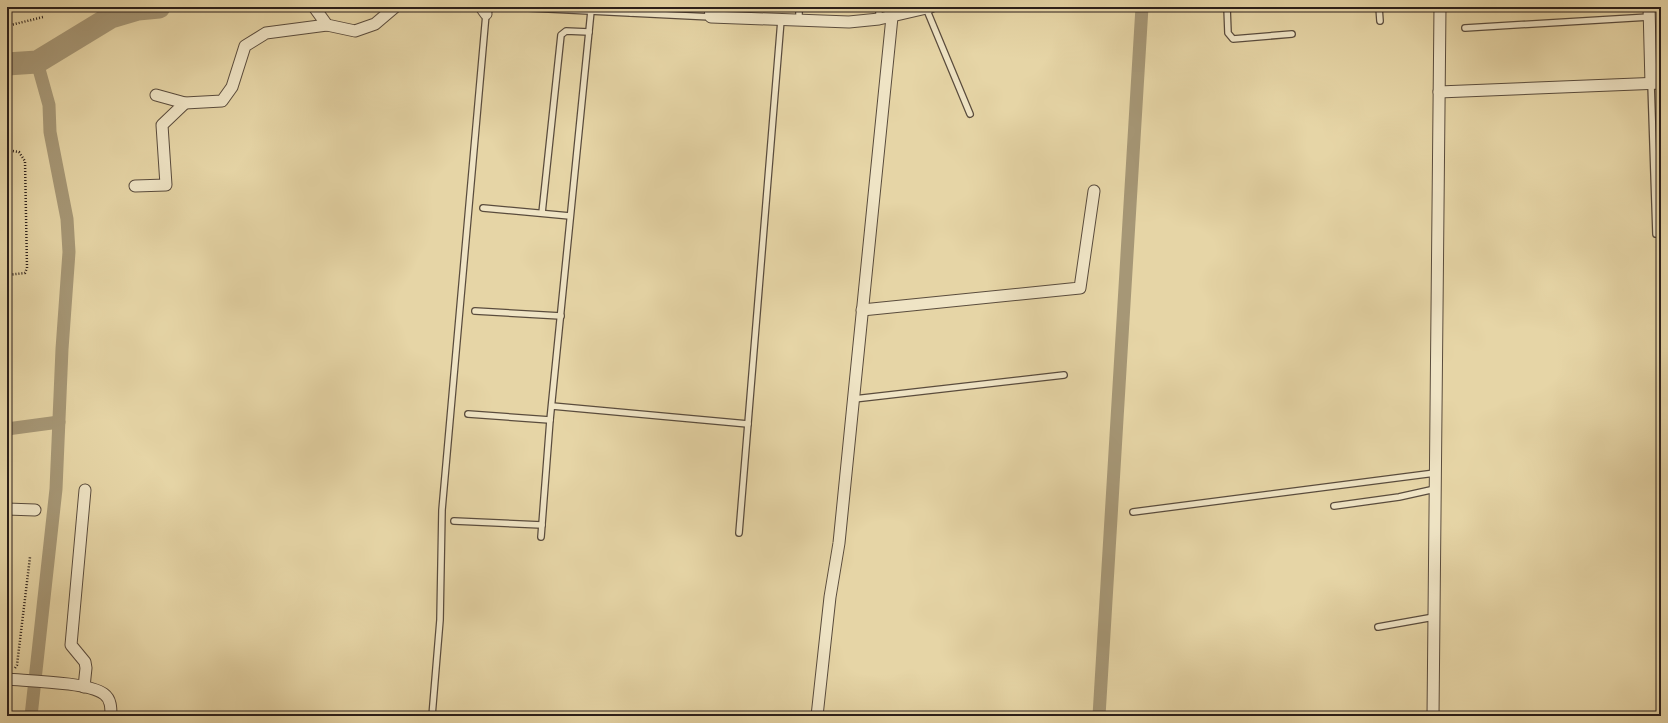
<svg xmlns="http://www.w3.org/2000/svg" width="1668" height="723" font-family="'IM FELL English',serif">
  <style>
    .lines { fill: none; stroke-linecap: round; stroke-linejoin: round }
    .canal { stroke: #a69776; stroke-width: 13 }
    .river { stroke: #a69776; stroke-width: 23 }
    .service-casing { stroke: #5a4c3d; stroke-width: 8 }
    .minor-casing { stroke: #5a4c3d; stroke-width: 13 }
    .path { stroke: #2b1f1a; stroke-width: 2.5; stroke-dasharray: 1 2; stroke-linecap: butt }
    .service { stroke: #efe4c5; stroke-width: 5.5 }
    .minor { stroke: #efe4c5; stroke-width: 11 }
  </style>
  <rect width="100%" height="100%" fill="#e6d5a6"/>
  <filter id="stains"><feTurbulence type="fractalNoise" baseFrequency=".005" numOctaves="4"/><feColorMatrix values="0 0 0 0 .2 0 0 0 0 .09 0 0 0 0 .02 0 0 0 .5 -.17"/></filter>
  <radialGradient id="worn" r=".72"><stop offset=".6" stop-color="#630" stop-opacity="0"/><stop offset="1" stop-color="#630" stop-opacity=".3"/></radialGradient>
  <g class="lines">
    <g class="canal">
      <path d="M7,429L59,422"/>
      <path d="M31,716L56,489L62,349L69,252L67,219L50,132L49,105L37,62"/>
      <path d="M1099,716L1142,7"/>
    </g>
    <path class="river" d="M7,64L37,62L111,17L138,9L159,7"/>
    <defs>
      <g id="service">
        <path d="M506,7L711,17"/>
        <path d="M879,7V19"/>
        <path d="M1227,7L1228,33L1233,39L1292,34"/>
        <path d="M1379,7L1380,21"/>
        <path d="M926,8L970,114"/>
        <path d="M631,13V7"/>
        <path d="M799,20V7"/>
        <path d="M1465,28L1649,17"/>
        <path d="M1651,84L1656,234"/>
        <path d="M483,208L570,216"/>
        <path d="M542,213L561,35L566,31L589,32"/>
        <path d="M475,311L561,316"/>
        <path d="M854,399L1064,375"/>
        <path d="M552,406L748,424"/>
        <path d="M468,414L550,420"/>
        <path d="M1334,506L1399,497L1435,489"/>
        <path d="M1133,512L1435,473"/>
        <path d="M454,521L542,525"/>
        <path d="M739,533L781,20"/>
        <path d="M541,537L550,420L591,11"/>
        <path d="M1378,627L1434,617"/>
        <path d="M432,716L440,620L442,510L486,14L492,7"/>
      </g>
      <g id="minor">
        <path d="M314,7L327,25L355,31L375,24L395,7"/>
        <path d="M481,7L486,14"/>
        <path d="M710,7L711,17L849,22L879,19L931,7"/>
        <path d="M1649,7L1651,84"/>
        <path d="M1439,92L1661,83"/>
        <path d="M156,95L185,103L222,101L232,87L245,46L266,33L327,25"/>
        <path d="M135,186L166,185L162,125L185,103"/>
        <path d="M862,310L1080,288L1094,191"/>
        <path d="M7,509L35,510"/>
        <path d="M7,679C29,681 88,682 104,694C111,699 111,708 111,716"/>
        <path d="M84,687L86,668L85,662L71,645L85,490"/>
        <path d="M817,716L830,597L839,543L892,17"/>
        <path d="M1433,716L1440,7"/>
      </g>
    </defs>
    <use href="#service" class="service-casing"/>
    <use href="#minor" class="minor-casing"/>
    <g class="path">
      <path d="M7,26L43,17"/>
      <path d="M7,150L19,152L25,161L27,268L25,273L7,275"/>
      <path d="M15,668L17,665L30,557"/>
    </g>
    <use href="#service" class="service"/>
    <use href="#minor" class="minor"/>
  </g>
  <rect width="1668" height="723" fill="none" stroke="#e6d5a6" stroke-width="24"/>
  <rect x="8" y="8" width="1652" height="707" fill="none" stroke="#2b1f1a" stroke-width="2"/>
  <rect x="12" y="12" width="1644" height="699" fill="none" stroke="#2b1f1a"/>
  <rect width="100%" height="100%" filter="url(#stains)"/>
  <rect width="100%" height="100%" fill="url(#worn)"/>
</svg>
